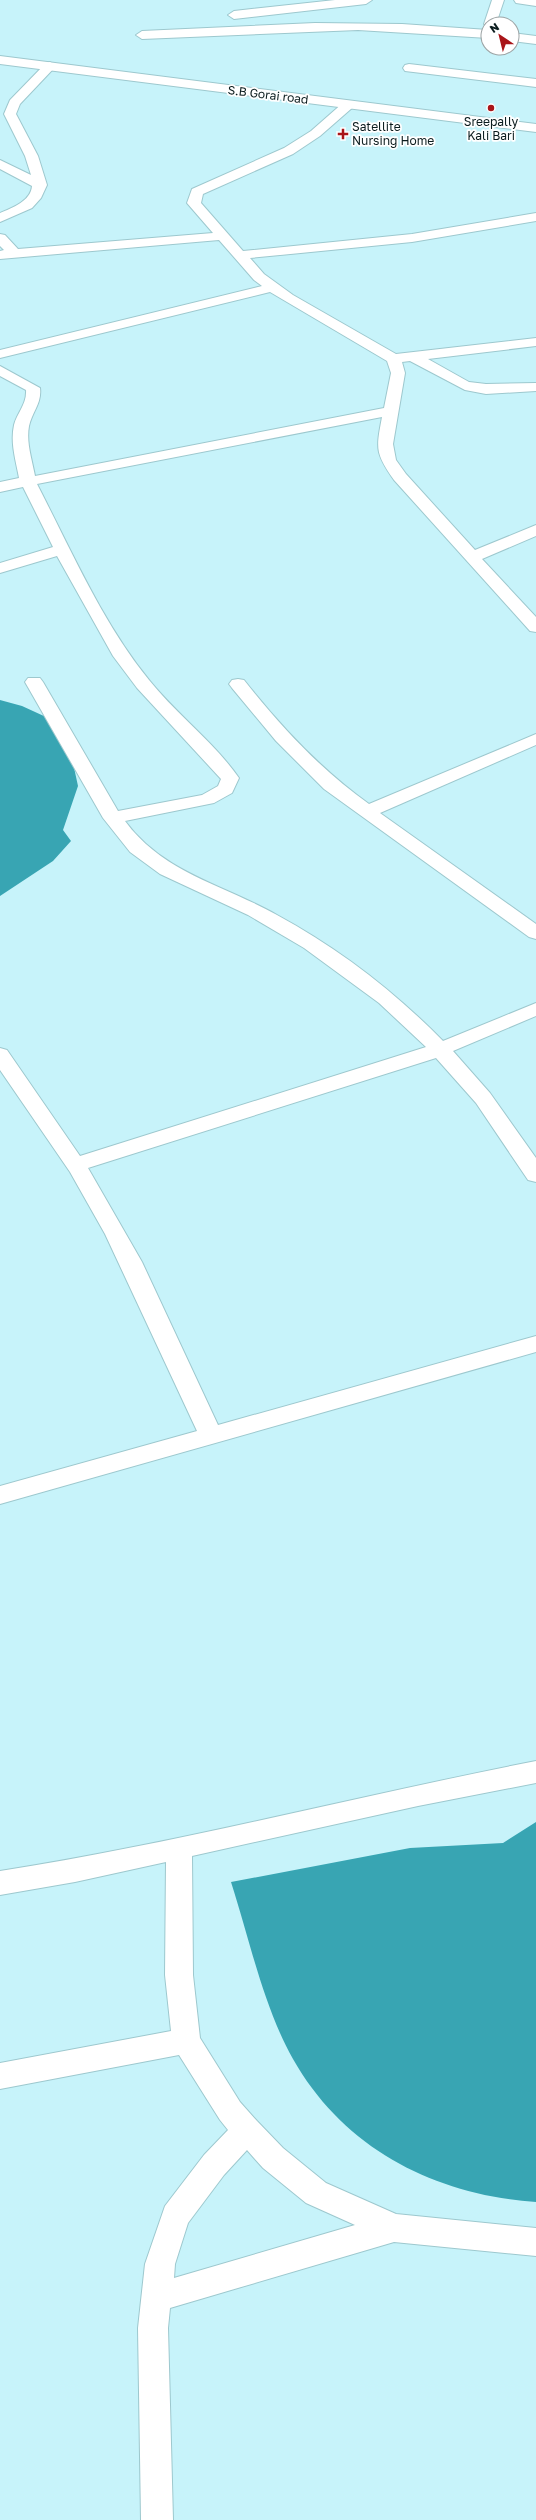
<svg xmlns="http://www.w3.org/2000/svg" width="536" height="2520" font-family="'Golos Text',sans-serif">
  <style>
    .water { fill: #38a5b3 }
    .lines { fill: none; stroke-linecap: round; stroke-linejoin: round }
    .minor-casing { stroke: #9dc8ce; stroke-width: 2 }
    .tertiary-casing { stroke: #9dc8ce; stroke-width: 2 }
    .minor { fill: #fff; fill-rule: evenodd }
    .tertiary { fill: #fff; fill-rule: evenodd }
    .poi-dot { fill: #a91519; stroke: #fff; stroke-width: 1.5 }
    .labels { text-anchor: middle; stroke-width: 3.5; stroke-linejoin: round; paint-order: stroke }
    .far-street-label { font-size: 12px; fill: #0b1c1e; stroke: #fff }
    .far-poi-label { font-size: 12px; fill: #0b1c1e; stroke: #fff }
  </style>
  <rect width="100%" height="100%" fill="#c7f3fa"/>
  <g class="water">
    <path d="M0,700L22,706L46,717L73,763L78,786L63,830L71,841L53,861L0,896Z"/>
    <path d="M536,1822V2202C435,2195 344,2149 293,2059C264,2008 249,1938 231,1882L410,1848L503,1843Z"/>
  </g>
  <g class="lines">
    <defs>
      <g id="minor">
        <path d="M335,0H372L366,4L234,19L228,15L234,11Z"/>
        <path d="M492,0H504L496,24H488V27L484,24Z"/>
        <path d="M514,0H536V6L516,3Z"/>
        <path d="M315,23L402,24L488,30V38L358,30L142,39L136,35L142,31Z"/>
        <path d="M512,33L536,36V44L512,41Z"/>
        <path d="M50,62L56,66L20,104L16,114L38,156L47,185L41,198L32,208L0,222V213C12,208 31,201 32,186L0,169V160L31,175L25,156L4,114L10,100L46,63Z"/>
        <path d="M409,64L536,79V87L405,71L403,68L405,65Z"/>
        <path d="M348,101L354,105L352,108L320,136L293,154L203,194L201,203L243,251L412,234L536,213V221L412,242L250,258L264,274L293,295L396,354L536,338V346L428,359L469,382L486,384L536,383V391L486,394L465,390L410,361L402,362L405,373L393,444L396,460L406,474L475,550L536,525V536L482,559L536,617V632L530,631L394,480C375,453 376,449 382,417L37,484C71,550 102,622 149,680C176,714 214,742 239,778L232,793L214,803L125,821C163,873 224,885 277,915C338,948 394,991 443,1041L536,1003V1016L453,1051L490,1093L536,1158V1182L528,1180L476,1103L436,1058L88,1168L142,1262L218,1425L536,1336V1352L0,1504V1486L197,1431L105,1234L70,1172L0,1070V1048L7,1050L80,1156L426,1047L379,1003L304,948L248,915L160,874L130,852L103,818L25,682L28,678H40L43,682L118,811L202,795L218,786L221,779L137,688L113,656L57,556L0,573V563L53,547L23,487L0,492V482L19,478C16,461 10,443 14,425C17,413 27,404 26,390L0,376V366L40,388C42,403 32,412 29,426C26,443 32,459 35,476L384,408L391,373L387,361L270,292L0,358V350L262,286L254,280L219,240L0,259V251L4,250L0,246V234L5,235L18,249L213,233L187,203L192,189L284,148L311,131L344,102Z"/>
        <path d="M238,679L244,680C281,727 320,769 369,804L536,734V745L380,813L536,924V939L529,937L324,789L276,741L232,688L229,684L232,680Z"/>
        <path d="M536,1761V1783L418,1806L192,1856L193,1975L200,2038L240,2102L257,2121L283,2148L326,2183L396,2214L536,2228V2256L394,2242L170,2308L168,2328L173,2520H141L138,2328L145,2264L165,2206L204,2155L228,2130L220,2120L179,2055L0,2089V2063L171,2031L165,1975L166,1862L75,1882L0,1895V1871C180,1843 357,1796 536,1761ZM247,2150L263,2168L306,2203L355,2225L174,2278L175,2264L188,2223L224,2175Z"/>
      </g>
      <path id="tertiary" d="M0,56L536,124V132L0,64Z"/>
    </defs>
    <use href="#minor" class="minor-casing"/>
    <use href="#tertiary" class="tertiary-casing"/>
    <use href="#minor" class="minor"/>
    <use href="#tertiary" class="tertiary"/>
  </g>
  <g class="poi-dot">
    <circle cx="491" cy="108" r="4"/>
    <path d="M341 128h4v4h4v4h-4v4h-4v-4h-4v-4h4z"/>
  </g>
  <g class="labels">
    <g class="far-street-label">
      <text transform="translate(268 95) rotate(7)" y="4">S.B Gorai road</text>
    </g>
    <g class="far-poi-label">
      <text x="491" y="126">Sreepally<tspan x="491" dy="14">Kali Bari</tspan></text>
      <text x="352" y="131" text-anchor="start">Satellite<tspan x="352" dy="14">Nursing Home</tspan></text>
    </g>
  </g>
  <g transform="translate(500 36) rotate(325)"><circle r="19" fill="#ffffff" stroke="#9da4a5"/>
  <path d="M0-3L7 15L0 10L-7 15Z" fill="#a91519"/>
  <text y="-6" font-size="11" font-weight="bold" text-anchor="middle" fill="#0b1c1e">N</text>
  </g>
</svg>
